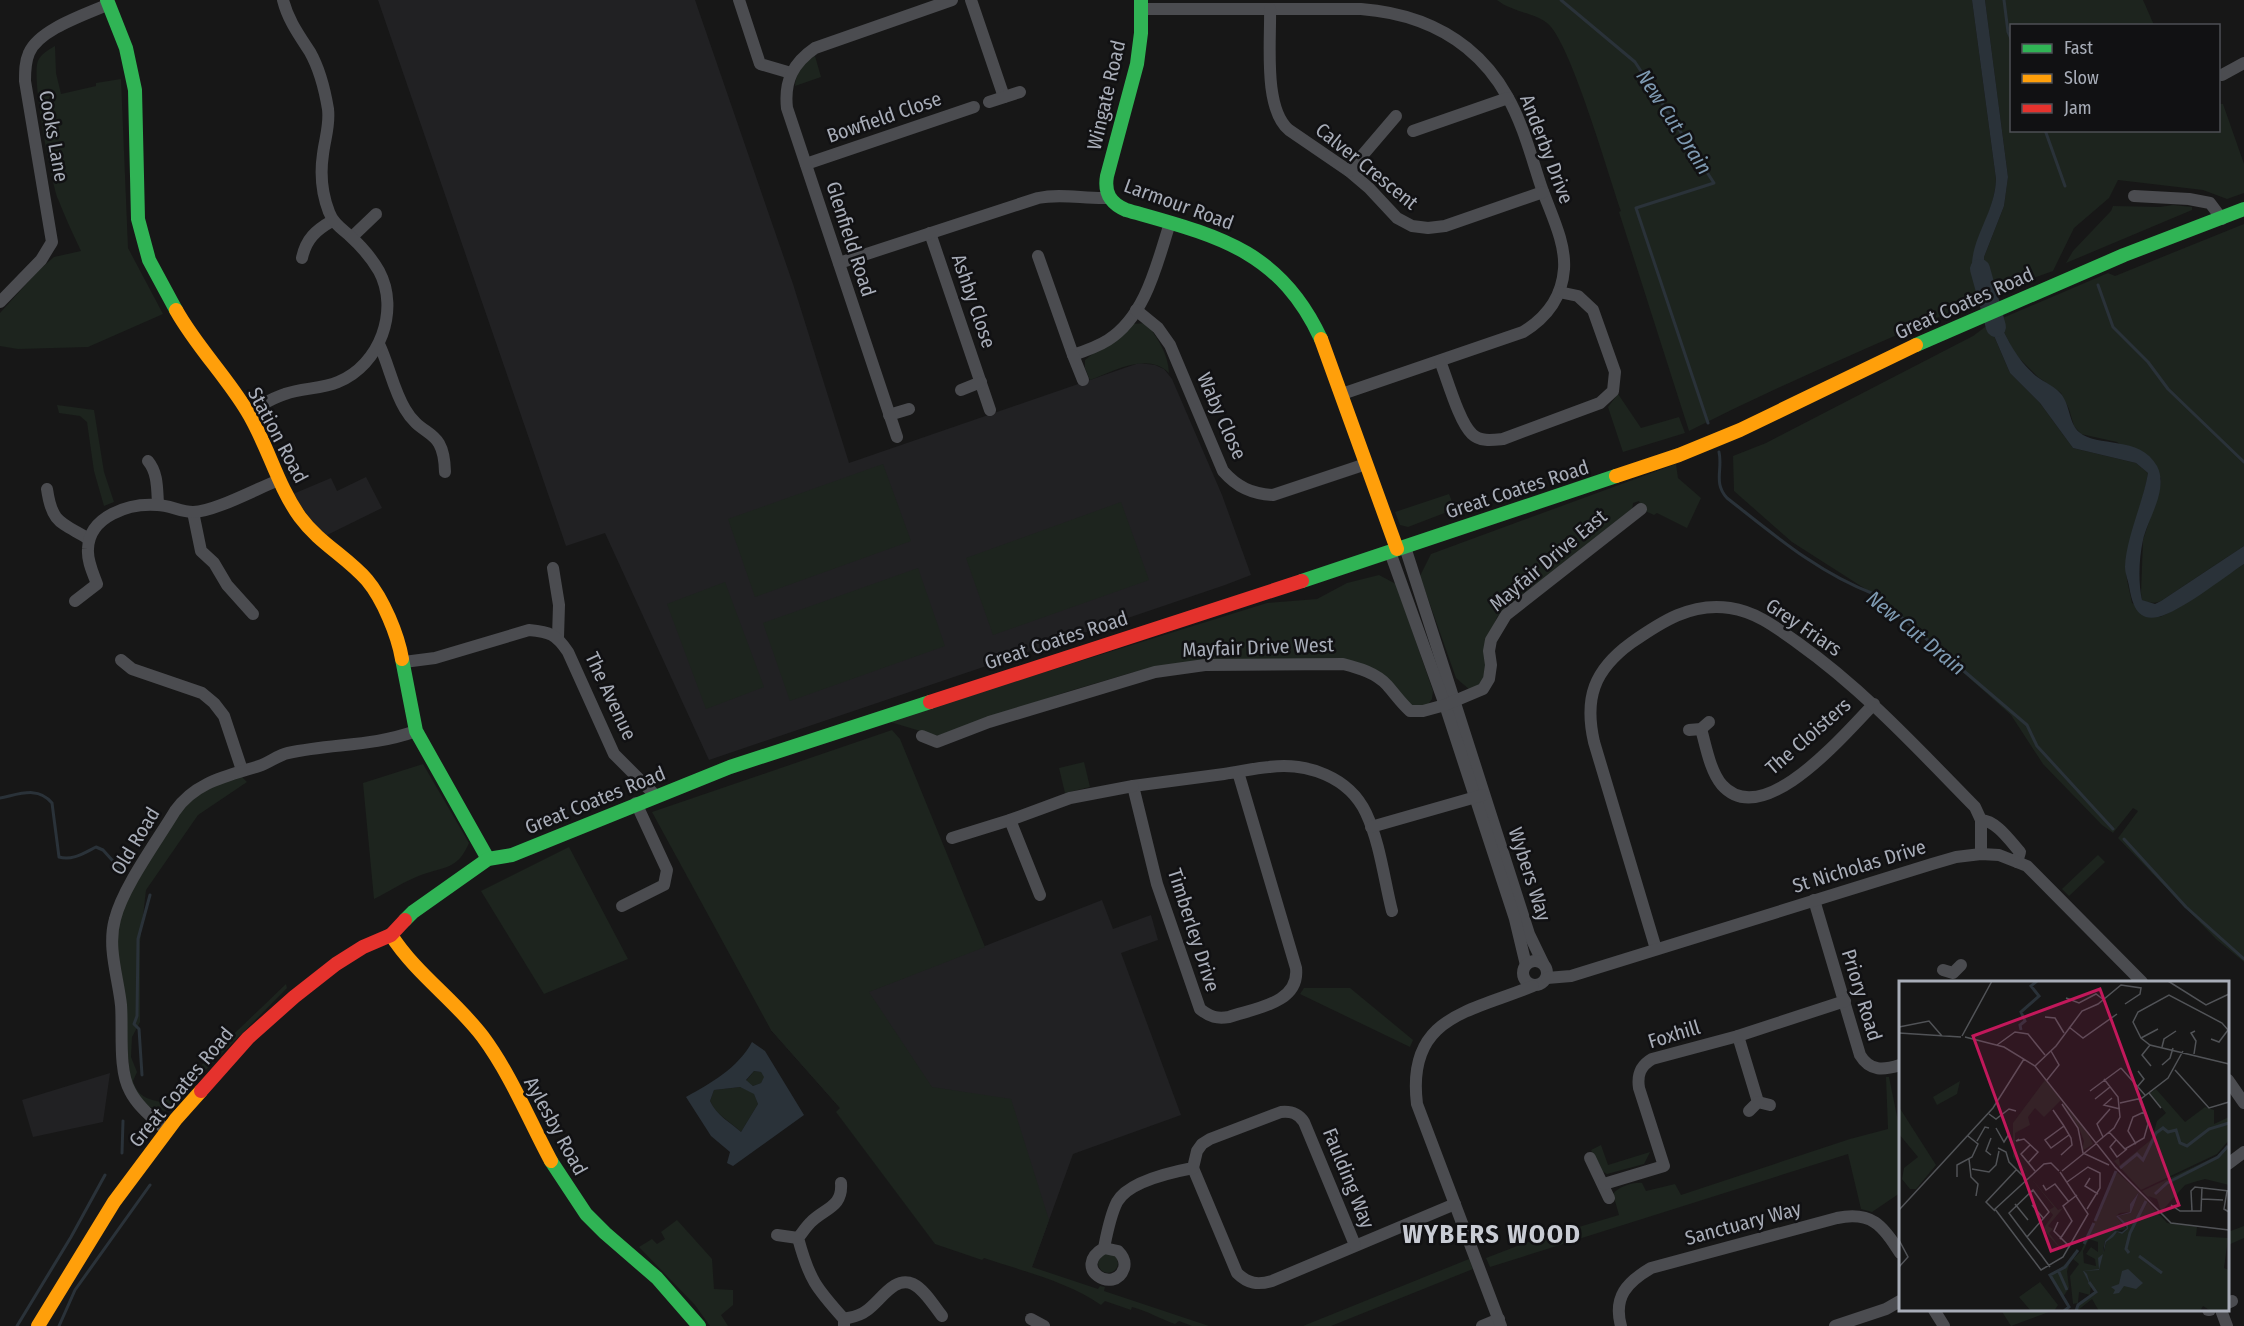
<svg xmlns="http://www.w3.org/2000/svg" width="2244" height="1326" font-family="'Fira Sans Condensed',sans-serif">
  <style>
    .built { fill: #212123 }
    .green { fill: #1d241e }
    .water { fill: #2a3239; fill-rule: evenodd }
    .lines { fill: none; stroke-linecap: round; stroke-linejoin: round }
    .stream { stroke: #2a3239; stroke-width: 3 }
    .river { stroke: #2a3239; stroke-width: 20 }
    .street { stroke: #4b4c50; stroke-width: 12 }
    .fast { stroke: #30b455; stroke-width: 14 }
    .slow { stroke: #ff9f0a; stroke-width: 14 }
    .jam { stroke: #e5322d; stroke-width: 14 }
    .labels { text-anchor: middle; stroke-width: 5; stroke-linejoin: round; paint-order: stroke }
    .street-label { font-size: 20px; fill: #a8adb8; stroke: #111113 }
    .water-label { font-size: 21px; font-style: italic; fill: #7f9bb3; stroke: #111113 }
    .district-label { font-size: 26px; font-weight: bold; letter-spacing: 1.5px; fill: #c9ccd4; stroke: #111113 }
    .inset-river { fill: none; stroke: #2a3239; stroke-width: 3 }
    .inset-road { fill: none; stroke: #515357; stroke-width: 1.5 }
    .view { fill: #c2185b; fill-opacity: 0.15; stroke: #c2185b; stroke-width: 3 }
    .inset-edge { fill: none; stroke: #a8adb8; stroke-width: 3 }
  </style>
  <rect width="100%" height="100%" fill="#171717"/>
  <g class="built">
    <path d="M378,0H695L793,284L849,463L1139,363L1155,365L1164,369L1172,379L1222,495L1251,575L1225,585L709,760L605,533L566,546Z"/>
    <path d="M366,477L382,508L323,537L293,494L331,478L337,491Z"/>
    <path d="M1102,900L1113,929L1151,915L1158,940L1121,953L1181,1115L1073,1154L1032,1267L840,1108L771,1030Z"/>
    <path d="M110,1073L103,1122L33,1137L22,1100Z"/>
  </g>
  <g class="green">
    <path d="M1497,0H1972L1996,179C1995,221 1957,257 1980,298L1967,305C1873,345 1780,385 1689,431L1619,212L1621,211C1609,177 1570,40 1547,23C1535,13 1512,12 1497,0Z"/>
    <path d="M1985,0H2143L2154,25L2012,26V130H2218L2219,104H2223L2244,164V193L2227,199L2203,190L2118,180L2109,198L2074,228L2053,271L1991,293L1985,274L1984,257L2004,206L2008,177Z"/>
    <path d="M55,46L56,73L61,94L96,86V83L121,79L128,248L163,314L88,347L18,349L0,346V313L38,271L54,257L81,251C73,234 65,217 58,199C51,180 31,77 38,61C41,54 48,50 55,46Z"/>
    <path d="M815,56L821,77L795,86C795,74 804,62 815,56Z"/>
    <path d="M2173,205L2192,207V210L2066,263L2073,251L2111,211L2113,206L2160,207Z"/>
    <path d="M2244,224V546L2161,601C2154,604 2149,603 2142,600L2141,593L2143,540L2160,488L2161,478L2117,442L2081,434L2074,426L2069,409L2061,393L2038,377L2015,354L1998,320L2108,273L2115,276Z"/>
    <path d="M1147,323C1158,340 1168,353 1169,373C1147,351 1113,372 1090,380L1085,368V360L1090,356L1131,324Z"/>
    <path d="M1989,324L2010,373L2040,403L2073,448L2136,463L2148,473C2143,505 2129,534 2126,565C2125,577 2130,591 2132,603L2160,617L2178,608L2244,564V962L2216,939L2118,838L2138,811L2133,808L2113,833L2102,825L2043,764L2011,715L1878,597L1792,542L1734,491L1733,456L1766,443L1973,336Z"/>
    <path d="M1618,394L1641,428L1679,417L1685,433L1623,452L1608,407Z"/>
    <path d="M57,405L94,410L104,472L114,502L104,506L94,471L87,422L80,416L59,413Z"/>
    <path d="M883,464L911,541L755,597L728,519Z"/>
    <path d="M1676,464L1678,478L1701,498L1687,528L1657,513L1654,515L1643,510L1639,501L1633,503L1632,513L1524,593L1497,617L1488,639L1486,682L1470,690L1456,678L1420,576L1431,554Z"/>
    <path d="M1449,494L1455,509L1408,527L1400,525L1395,512Z"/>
    <path d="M1121,502L1149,580L993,635L966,558Z"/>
    <path d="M918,568L945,646L790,701L763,623Z"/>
    <path d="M1379,575L1396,584L1433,691L1432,699L1427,706L1416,710L1364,666L1134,672L1066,692L937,736L887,721L1267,603L1317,599L1347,583Z"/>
    <path d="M725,582L764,687L706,709L667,604Z"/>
    <path d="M892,730L900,739L985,947L869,992L932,1087L1011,1099L1049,1220L1032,1267L1098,1289L1100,1286L1105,1287L1104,1291L1209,1326H1192L1179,1321L1175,1324C1160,1319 1148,1311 1132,1307L1131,1310L1105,1301L1101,1305C1068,1282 1023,1271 984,1258L982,1260L935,1244L836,1112L840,1108L771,1030L652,812Z"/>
    <path d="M1084,762L1090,787L1065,793L1059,768Z"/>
    <path d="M423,764L469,843C457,870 446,866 421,875C405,881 390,891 374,899L363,783Z"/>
    <path d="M234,776L242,777L247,782L198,815L146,890L140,942V1022L132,1037L131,1057L137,1072L133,1081C138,1096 146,1099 161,1102L167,1098L286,984L287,988L165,1111L143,1105L131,1086L116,938L121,909L180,809L191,798Z"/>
    <path d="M569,847L628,959L544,994L481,891Z"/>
    <path d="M2098,855L2105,862L2069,896L2062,889Z"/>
    <path d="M1304,988H1350L1413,1040L1410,1047L1300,994Z"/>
    <path d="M754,1071L761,1072L765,1077L761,1083L753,1086L746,1081Z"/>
    <path d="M1886,1077H1889L1900,1131V1193L1872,1212L1861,1209L1848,1154L1490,1267L1486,1258L1525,1243L1619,1215L1613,1194C1618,1187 1633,1182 1642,1183L1646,1191L1675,1184L1681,1195L1850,1139L1888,1129Z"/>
    <path d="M740,1087L754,1093L758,1104L741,1132C730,1121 717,1116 710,1101L714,1090Z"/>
    <path d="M1601,1145L1608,1165L1650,1152L1644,1164L1607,1174L1600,1170L1591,1150Z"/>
    <path d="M677,1220L712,1259L714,1289L733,1290V1305L721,1315L728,1326H710L695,1305L639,1247L652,1239L657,1244L665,1239L661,1232Z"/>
    <path d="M2244,1226V1238L2228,1245V1232Z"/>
    <circle cx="1108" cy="1263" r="10"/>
    <path d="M1469,1259L1473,1269L1331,1326H1303Z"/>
    <path d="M2001,1310H2054L2011,1326Z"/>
  </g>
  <g class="water">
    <path d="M1972,0H1985L2008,177L2004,206L1984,257L1985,274L1991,293L1980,298C1955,252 1995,222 1996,179Z"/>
    <path d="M1998,320C2009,342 2017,360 2036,376C2044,382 2056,387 2062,395C2070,406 2069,423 2079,432C2097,448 2140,435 2157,466C2169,489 2148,518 2143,540C2139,558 2138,582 2142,600L2155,604L2161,601L2244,546V564C2223,578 2180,612 2158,617C2136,622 2132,602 2129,586C2128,580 2125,573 2125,567C2126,538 2143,503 2148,473L2136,463L2073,448L2040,403L2010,373L1989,324Z"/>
    <path d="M752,1042L765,1051L804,1115L733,1166L727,1163L730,1152L711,1136L686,1097C711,1083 738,1068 752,1042ZM754,1071L761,1072L764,1077L761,1083L753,1086L746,1080ZM740,1087L754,1094L758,1104L741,1132C730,1122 717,1116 710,1101L714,1090Z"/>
  </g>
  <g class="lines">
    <g class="stream">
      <path d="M1561,0L1635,62L1714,183L1636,208L1708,423"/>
      <path d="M2004,0L2008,32L2012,41"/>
      <path d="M2045,130L2065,186"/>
      <path d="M2098,285L2113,327L2148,362L2168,389L2244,462"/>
      <path d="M1719,452C1723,469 1713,483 1727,498C1773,534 1818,573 1874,594L2027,725L2037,746L2113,829"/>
      <path d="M0,798C20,794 38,786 52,803L59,857C72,861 84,853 96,847L103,850L122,871"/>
      <path d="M2124,839L2186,907L2244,959"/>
      <path d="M142,1075L139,1029L134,1024L137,1016L138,939L150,895"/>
      <path d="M122,1153L123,1121"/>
      <path d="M17,1326L71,1237L105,1175"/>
      <path d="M59,1326L75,1290L150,1185"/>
    </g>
    <path class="river" d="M1980,269L1996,327"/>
    <g class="street">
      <path d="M739,0L760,64L791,73"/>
      <path d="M971,0L1004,97"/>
      <path d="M1141,9H1361C1400,12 1436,23 1467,48C1483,61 1497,78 1507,96C1523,124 1531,156 1541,186C1550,212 1566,242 1564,269C1562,297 1546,318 1523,332L1342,394"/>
      <path d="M1270,9C1271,41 1263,108 1289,130L1349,171L1369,188L1397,218L1412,226L1428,228L1445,226L1543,192"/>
      <path d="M2222,75L2244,63"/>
      <path d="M989,102L1020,92"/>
      <path d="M1413,131L1508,98"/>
      <path d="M806,164L974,107"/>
      <path d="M1349,171L1396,116"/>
      <path d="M2134,196L2189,199L2210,203L2222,219"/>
      <path d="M930,233L990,410"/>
      <path d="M352,237L376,214"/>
      <path d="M1038,256L1073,355C1085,351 1097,347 1108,340C1146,316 1157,263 1170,223"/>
      <path d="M302,258C306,239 316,230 332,221"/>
      <path d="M839,263L1038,198C1061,193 1084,199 1108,198"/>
      <path d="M0,302L41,260L52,242L25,81C25,71 25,62 29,53C39,29 87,14 109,4"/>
      <path d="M1136,310L1158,328L1170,345L1223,471C1237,487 1252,494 1273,495L1366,464"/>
      <path d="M379,344C389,365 393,389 405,409C423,440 444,426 445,472"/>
      <path d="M1073,355L1083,380"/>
      <path d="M1440,361C1447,378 1459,422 1472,434C1480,442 1493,440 1503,439L1600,403L1613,391L1615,372L1593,310L1578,296L1559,292"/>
      <path d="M961,390L981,382"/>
      <path d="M248,412C260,406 272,398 285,394C302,388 322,389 338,382C380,365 400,310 379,271C372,259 360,245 350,236C341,228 333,223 329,212C322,194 320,174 323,154C325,138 330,125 328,109C325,91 319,68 310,52C299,35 288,20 283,0"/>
      <path d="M889,415L909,409"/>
      <path d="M897,437L787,108C784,81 793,63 815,48L952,0"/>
      <path d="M148,461C158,473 157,489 158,504"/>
      <path d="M47,489C52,524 61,522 89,539"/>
      <path d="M193,512L201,551L214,563L227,585L253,614"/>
      <path d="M1405,547L1529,934L1543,963"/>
      <path d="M1390,552L1445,705L1515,919L1526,965"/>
      <path d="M553,568L559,605L558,637"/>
      <path d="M75,601L97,584C93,573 87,561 88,549C89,516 129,503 157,505C169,505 181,512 193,512C214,512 258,488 279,480"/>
      <path d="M121,660L132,669L202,693L214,703L224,716L242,770"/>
      <path d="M404,662L435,658L529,630C550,632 556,634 568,652L614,754L656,796"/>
      <path d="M1701,729C1706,746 1710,771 1722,785C1764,832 1846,732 1874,704"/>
      <path d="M1689,730L1701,729L1709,722"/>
      <path d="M922,736L937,742L989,722L1155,672L1205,665L1343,664C1359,668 1376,673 1387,685C1395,694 1401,703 1410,711H1423L1445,705L1483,689L1489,679L1491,665L1489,651L1491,640L1506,615L1641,509"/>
      <path d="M1238,772L1296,968C1300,1003 1256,1008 1229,1017C1217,1019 1210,1017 1200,1009L1157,884L1133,786C1163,782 1193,778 1224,774C1239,772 1254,768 1269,767C1307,762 1349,777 1366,813C1380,843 1384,879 1392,911"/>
      <path d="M1010,820L1040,895"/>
      <path d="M1981,820C1997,821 2010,841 2020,852L2017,862"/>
      <path d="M1371,827L1483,795"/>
      <path d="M952,838L1010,820L1070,798L1133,786"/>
      <path d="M1814,900L1860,1055C1870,1072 1884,1070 1900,1065"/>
      <path d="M622,906L664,885L667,870L636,803"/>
      <path d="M1656,949L1594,742C1584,698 1594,670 1631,643C1661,622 1691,602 1730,608C1757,612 1777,628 1798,643C1864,690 1918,749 1975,807L1981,820V854"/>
      <circle cx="1535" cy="973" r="12"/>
      <path d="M1943,970L1953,973L1961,965"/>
      <path d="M1547,978L1571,976L1932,864L1956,857L1981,854L1999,855L2027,866L2142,982"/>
      <path d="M1738,1036L1758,1102"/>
      <path d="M2228,1080L2244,1103"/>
      <path d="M1749,1111L1758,1102L1770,1105"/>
      <path d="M167,1131C154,1119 138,1107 130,1091C118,1070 123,1029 121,1005C118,977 107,947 115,919C123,887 157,841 175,811C195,782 227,776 259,766C269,763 278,755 288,753C333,743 371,747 416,731"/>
      <path d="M1590,1158L1609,1198"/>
      <path d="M2228,1164L2244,1152"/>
      <path d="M1193,1168L1237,1273C1248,1284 1258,1285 1272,1281L1455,1204"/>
      <path d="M841,1183C843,1208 824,1208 810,1223C806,1227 802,1233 798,1238C809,1279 816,1288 844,1319V1326"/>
      <path d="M1604,1184L1664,1166L1639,1088C1637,1075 1640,1066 1652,1059L1738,1036L1845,1001"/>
      <path d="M777,1235L798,1238"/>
      <path d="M1104,1248L1118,1251C1123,1256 1126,1261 1124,1268C1115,1296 1070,1268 1104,1248C1107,1233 1110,1216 1117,1202C1128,1182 1172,1172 1193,1168L1197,1151L1202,1144L1210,1139L1281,1112C1291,1111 1298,1113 1304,1122L1355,1245"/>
      <path d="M2228,1303L2232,1301"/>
      <path d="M1934,1310L1944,1326"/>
      <path d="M2208,1310H2210"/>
      <path d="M2221,1310L2227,1326"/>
      <path d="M844,1319C852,1317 860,1316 866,1311C880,1302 894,1275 913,1284C925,1290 934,1306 942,1316"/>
      <path d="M1031,1319L1044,1326"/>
      <path d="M1482,1326L1499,1319"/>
      <path d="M1501,1326L1417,1104C1406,1016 1470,1012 1533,986"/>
      <path d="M1621,1326C1613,1297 1627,1282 1651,1268L1837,1218C1871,1211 1883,1225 1900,1253"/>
      <path d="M1835,1326L1886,1309L1900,1301"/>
    </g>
    <g class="fast">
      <path d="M107,0L126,48L135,90L138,219L149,260L176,310"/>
      <path d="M1141,0V33L1137,64L1107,176C1104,193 1110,203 1126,210C1214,235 1279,248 1321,339"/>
      <path d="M1916,345L2124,255L2244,209"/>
      <path d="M1302,581L1616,476"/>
      <path d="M402,659L416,731L488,859"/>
      <path d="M405,920L413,912L488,859L512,855L730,767L930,702"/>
      <path d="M551,1161L586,1214L605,1233L657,1278L699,1326"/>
    </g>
    <g class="slow">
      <path d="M176,310C196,346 226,376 247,411C268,445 277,485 300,517C319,543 347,557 367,580C383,599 398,635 402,659"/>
      <path d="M1321,339L1397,549"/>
      <path d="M1616,476L1679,455L1740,430L1916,345"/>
      <path d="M391,935C416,974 455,1000 483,1037C511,1075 529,1120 551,1161"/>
      <path d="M38,1326L114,1202L176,1119L201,1091"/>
    </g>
    <g class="jam">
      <path d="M930,702L1302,581"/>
      <path d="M201,1091L248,1038L294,997L336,964L363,947L391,935L405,920"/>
    </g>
  </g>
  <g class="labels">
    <g class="street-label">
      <text transform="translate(1106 95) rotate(-77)" y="7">Wingate Road</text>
      <text transform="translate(884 117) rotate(-19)" y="7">Bowfield Close</text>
      <text transform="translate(54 136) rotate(80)" y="7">Cooks Lane</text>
      <text transform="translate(1547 149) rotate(69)" y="7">Anderby Drive</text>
      <text transform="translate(1367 166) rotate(39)" y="7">Calver Crescent</text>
      <text transform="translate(1179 204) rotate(20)" y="7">Larmour Road</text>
      <text transform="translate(851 239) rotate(72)" y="7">Glenfield Road</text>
      <text transform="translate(974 301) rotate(71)" y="7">Ashby Close</text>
      <text transform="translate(1964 303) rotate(-24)" y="7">Great Coates Road</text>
      <text transform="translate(1222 416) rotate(66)" y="7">Waby Close</text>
      <text transform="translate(278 435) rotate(62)" y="7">Station Road</text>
      <text transform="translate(1517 489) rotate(-18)" y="7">Great Coates Road</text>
      <text transform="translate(1548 560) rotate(-40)" y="7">Mayfair Drive East</text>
      <text transform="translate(1804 627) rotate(34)" y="7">Grey Friars</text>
      <text transform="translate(1056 640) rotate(-18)" y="7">Great Coates Road</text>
      <text transform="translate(1258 647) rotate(-2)" y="7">Mayfair Drive West</text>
      <text transform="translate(611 696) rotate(65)" y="7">The Avenue</text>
      <text transform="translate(1808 736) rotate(-41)" y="7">The Cloisters</text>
      <text transform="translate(595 800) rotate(-22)" y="7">Great Coates Road</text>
      <text transform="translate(135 841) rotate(-59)" y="7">Old Road</text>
      <text transform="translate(1859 866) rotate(-17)" y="7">St Nicholas Drive</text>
      <text transform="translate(1530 874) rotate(72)" y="7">Wybers Way</text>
      <text transform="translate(1194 930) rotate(72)" y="7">Timberley Drive</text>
      <text transform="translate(1862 995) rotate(73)" y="7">Priory Road</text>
      <text transform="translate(1674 1034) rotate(-17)" y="7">Foxhill</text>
      <text transform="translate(181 1087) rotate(-50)" y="7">Great Coates Road</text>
      <text transform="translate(556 1126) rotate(61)" y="7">Aylesby Road</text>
      <text transform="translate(1349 1178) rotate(68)" y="7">Faulding Way</text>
      <text transform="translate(1743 1223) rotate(-15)" y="7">Sanctuary Way</text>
    </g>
    <g class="water-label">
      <text transform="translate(1674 122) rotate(57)" y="7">New Cut Drain</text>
      <text transform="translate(1916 633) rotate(39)" y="7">New Cut Drain</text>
    </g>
    <g class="district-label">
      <text x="1492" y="1243">WYBERS WOOD</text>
    </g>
  </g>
  <g transform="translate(1899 981)">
    <rect width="330" height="330" fill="#171717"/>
    <path d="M146,99L163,119L188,151L194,163L183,170L185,160L180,147L162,119L145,136L136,127L129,136L131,144L116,152V176L131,194L114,176V142ZM61,100L58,113L38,124L34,116ZM257,108L286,141L306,126L315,129V143L330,136V159L318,173L242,209L215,180L220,177L221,184L253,158L258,140L267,132L251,112ZM0,126L37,184L17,208H11L3,198L5,187L19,176L0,153ZM329,164L330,204L306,198L295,201L286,204L262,231L258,218L249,215L258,225L243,210L318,175ZM218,191L240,211L231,223V231L221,232L217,235L228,248L216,250L206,260L204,269L205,271L207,261L218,251L223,253L229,248L219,235L232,232L240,211L268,242L298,246L297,255L329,257L325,287L330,289V330H312L304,325L301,330H200L193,318L178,330L179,324L199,311L192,303L191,314L180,311L179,322L174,323L171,295L180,283L174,278L182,270ZM190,258L199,261V271L192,266L187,273L196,278L197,285L185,282L184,270ZM131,196L159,229L164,227L149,245L154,248L150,252L165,272L144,248L154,234L150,229L155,226ZM172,278L168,290L170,307L164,316L152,295ZM141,301L159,324L155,330H132L120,316Z" fill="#1d241e" fill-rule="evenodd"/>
    <path d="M240,211L232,232L219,235L229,244V248L223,253L218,251L214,256L207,261L200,289L185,290L188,293L192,306L184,290L200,288L199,277L204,273L206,260L216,250L223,251L228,247L217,235L231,231V223ZM229,288L244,302L237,308L225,305L220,312L214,313L216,309L212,306L220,303L223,290Z" fill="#2a3239"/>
    <path class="inset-river" d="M122,49L121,44L126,40L122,31L140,15L132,5L138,0M221,187L238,173L244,179L257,152L264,147L269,151L277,149L281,162L288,165L310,148L330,142M256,213L268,202L319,176L329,165M196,240L217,190M185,263L195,242M230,272L227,268L231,252L247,220M240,275L263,292M160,291L168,309M165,330L170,326L151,294L166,286L179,269M177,330L179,324L197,311L190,301"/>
    <path class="inset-road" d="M269,0L307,24L330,13M167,17L180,22L197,13L205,19M146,36L156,37L165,52M0,46L30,40L43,55M170,46L184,57L218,33M330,50L323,42L270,14L239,31L234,41L242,57L251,64L330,83M0,52L62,56M63,55L93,0M66,56L105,66L136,85L216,186L272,242L330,249M242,57L259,48M312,58L320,61L329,49M98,64L116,51L129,53L146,74M251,64L243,74L252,85M263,66L265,58L277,50M295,73L297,60L292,52L296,50M263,84L271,77L274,67M136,85L157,65L183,30L199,23L222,4L242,7L241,13L226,23M222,87L246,114M276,89L310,127L330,121M148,99L160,84L152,70M239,105L245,98L239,90M191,110L222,87M250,112L262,127M213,117L205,124L221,128M196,118L211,106M221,122L243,117L269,97L284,70M163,123L179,147L184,172L210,184M154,129L165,145M90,133L97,138L110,128L117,130M97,147L105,161L110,153M210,151L226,168L245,157L249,143L240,118M204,156L198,143L211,128M92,157L87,170L92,174M120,158L117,160L125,158L139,171L129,182M217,159L211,166L218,176L228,168M78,160L86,146L90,147M197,162L215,147L221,136L219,116L205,98M237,163L229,150L234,136L245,131M131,164L122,173L136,190M103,169L99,167L107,171L110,181L127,198M162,174L173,164L172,157L165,145L146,159L152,167L170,154M70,178L72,196L79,203L77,215M73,188L90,191L97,184L100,170M160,190L152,182L145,183L96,228L142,289L164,276L189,233L161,191M163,190L198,162M58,196V184L73,176L79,163L69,155M191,197L186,205L199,213M168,201L189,186L201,192V207L188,228M144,204L147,209L156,203L170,221M328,210L325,228L330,231M303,218L324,219M116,223L129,239M133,224L145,238M272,224L281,230H302L303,206M0,229L94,127L125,78M96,230L87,221L118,188M293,230L292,210L296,206L330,210M159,241L155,250L171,266M128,256L150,231L134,209L110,232L128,256L135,265L143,275L151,286M161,258L173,240L164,225L178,214M0,259L9,276L0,286"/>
    <path class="view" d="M201,8L280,224L152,270L74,55Z"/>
    <rect width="330" height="330" class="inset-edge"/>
  </g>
  <rect x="2010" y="24" width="210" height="108" fill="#111113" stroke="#4d4f55" stroke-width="1.5"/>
  <rect x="2022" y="44" width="30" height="9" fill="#30b455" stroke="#4d4f55" stroke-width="1.5"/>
  <text x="2064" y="54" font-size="18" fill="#a8adb8">Fast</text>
  <rect x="2022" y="74" width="30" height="9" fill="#ff9f0a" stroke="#4d4f55" stroke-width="1.5"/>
  <text x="2064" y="84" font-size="18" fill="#a8adb8">Slow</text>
  <rect x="2022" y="104" width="30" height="9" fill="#e5322d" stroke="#4d4f55" stroke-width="1.5"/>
  <text x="2064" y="114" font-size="18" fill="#a8adb8">Jam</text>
</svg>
